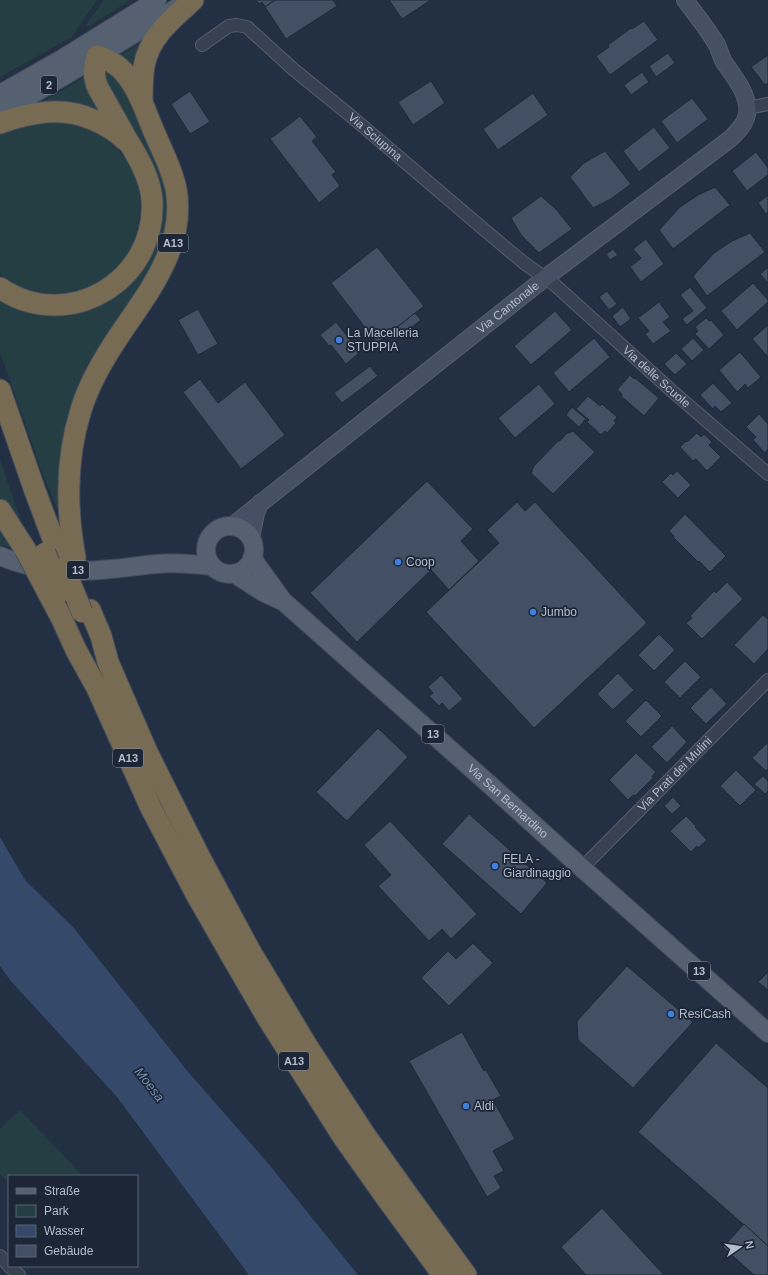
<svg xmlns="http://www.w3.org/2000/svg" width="768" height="1275" font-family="Helvetica,sans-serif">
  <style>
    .green { fill: #253e43 }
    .water { fill: #354a6a }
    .building { fill: #424f64; stroke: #1e2838 }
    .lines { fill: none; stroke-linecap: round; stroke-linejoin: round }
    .street-casing { stroke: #555f6f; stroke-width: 14 }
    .secondary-casing { stroke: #555f6f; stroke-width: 18 }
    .primary-casing { stroke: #414a5a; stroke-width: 20 }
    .highway-casing { stroke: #424c5c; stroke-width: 23 }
    .street { stroke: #384151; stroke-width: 12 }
    .secondary { stroke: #455065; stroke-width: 16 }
    .primary { stroke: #556071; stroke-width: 18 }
    .highway { stroke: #786b54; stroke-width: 21 }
    .highway-bridge-casing { stroke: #424c5c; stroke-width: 23; stroke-linecap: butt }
    .highway-bridge { stroke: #786b54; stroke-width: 21 }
    .shop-dot { fill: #3f7fe0; stroke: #1c2636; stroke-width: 1.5 }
    .labels { text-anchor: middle; stroke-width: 3.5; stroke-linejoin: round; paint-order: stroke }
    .shield { fill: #1c2636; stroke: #86909f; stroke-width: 1 }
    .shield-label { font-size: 11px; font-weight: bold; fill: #b4bdcc }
    .street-label { font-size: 12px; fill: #b4bdcc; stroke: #1c2636 }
    .poi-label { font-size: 12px; fill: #b4bdcc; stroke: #1c2636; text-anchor: start }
    .water-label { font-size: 13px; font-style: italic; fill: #7991b5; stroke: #1c2636 }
  </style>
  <rect width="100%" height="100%" fill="#232f42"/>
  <g class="green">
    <path d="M0,0H97L72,37L0,77Z"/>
    <path d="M104,0H131L88,27L86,25Z"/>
    <path d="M145,40L136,74L118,57Z"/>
    <path d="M100,68L118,75L165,181L170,214L158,259L122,317L60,507L57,508L42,472L0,352V296L80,308L154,235L127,129Z"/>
    <path d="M86,76L107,118L41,103Z"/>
    <path d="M50,122C59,122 68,122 77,125C86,127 95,132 102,137C155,170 151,249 100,282C87,290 70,293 56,293C36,293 15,288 0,274V134C17,128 33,124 50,122Z"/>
    <path d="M0,460L27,538L0,497Z"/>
    <path d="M0,530L12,548L0,545Z"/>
    <path d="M20,1110L81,1174L78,1176H9V1183L0,1174V1129Z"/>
  </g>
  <path class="water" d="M0,837L25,880L73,927L189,1073L267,1162L358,1275H249L117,1097L10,980L0,966Z"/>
  <g class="building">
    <path d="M256,0H275L265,7L262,2L259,4Z"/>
    <path d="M275,0H333L337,6L286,39L265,7Z"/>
    <path d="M389,0H431L402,19Z"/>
    <path d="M644,21L658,40L610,75L596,56L609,47L608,45L631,28L632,29Z"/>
    <path d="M668,53L675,63L656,77L649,66Z"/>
    <path d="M768,55V83L765,85L751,67Z"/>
    <path d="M642,72L649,82L631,95L624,85Z"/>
    <path d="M431,81L445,103L413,125L398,102Z"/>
    <path d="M190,91L210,122L190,134L171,104Z"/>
    <path d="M533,93L548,115L498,150L483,129Z"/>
    <path d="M692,98L708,119L677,143L661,121Z"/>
    <path d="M300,116L317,137L312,141L336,172L332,175L340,186L319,203L270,139Z"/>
    <path d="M654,127L670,148L639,172L623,151Z"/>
    <path d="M605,151L631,184L611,199L593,208L570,177L584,163Z"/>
    <path d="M756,152L768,168V175L747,191L732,171Z"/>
    <path d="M715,187L730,205L673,249L659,230L680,207L698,195Z"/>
    <path d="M768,195V212L766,214L758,203Z"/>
    <path d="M541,196L556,209L572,229L539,253L521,235L511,218Z"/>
    <path d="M750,233L765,252L707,296L693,276L714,253L732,241Z"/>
    <path d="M646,239L664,264L641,282L630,267L641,258L633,249Z"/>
    <path d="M377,247L424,306L377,343L331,283Z"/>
    <path d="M613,249L618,255L610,260L606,254Z"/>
    <path d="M768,267V283L760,274Z"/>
    <path d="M753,283L768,300V302L737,330L721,311Z"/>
    <path d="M690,287L707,308L687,325L682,319L693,311L680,295Z"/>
    <path d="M607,291L617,304L609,310L599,297Z"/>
    <path d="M659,302L670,317L663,322L671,331L653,344L645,334L649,331L638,318Z"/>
    <path d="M623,307L631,319L620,327L612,316Z"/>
    <path d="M198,309L218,344L198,355L178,320Z"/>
    <path d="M555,311L572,330L531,365L514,346Z"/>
    <path d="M415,313L421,320L402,335L396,328Z"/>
    <path d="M706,318L709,321L711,320L724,335L709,349L695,334L698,331L695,327Z"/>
    <path d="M336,322L358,350L357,351L358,354L346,364L331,345L329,346L320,335Z"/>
    <path d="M768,325V357L752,339Z"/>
    <path d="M594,338L610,357L569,392L553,373Z"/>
    <path d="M693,338L704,350L692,361L681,349Z"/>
    <path d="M740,352L761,377L748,388L745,384L737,392L719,370Z"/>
    <path d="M676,353L687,364L675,375L664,364Z"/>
    <path d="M370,366L378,376L342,403L334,393Z"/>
    <path d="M630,375L634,379L635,378L659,398L644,416L621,396L622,394L617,390Z"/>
    <path d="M200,379L218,403L245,382L285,435L241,469L183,392Z"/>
    <path d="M713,383L732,403L721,412L715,406L713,409L700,395Z"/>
    <path d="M539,384L555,404L515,438L498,418Z"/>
    <path d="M588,396L600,406L602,404L617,417L614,421L616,423L607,433L605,431L601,435L587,422L589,420L576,409Z"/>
    <path d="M572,407L586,419L579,427L566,415Z"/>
    <path d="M759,414L768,424V449L765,453L753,440L756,437L746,427Z"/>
    <path d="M573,431L595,452L553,494L531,473L534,466L557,442L561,440L566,434Z"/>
    <path d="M697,433L701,437L704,434L712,442L709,445L721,457L707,471L696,459L693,461L680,447L686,441L687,442Z"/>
    <path d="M677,471L691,485L678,498L662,482L671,473L673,475Z"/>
    <path d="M427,481L473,529L461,541L479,561L449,590L431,570L357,642L310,593Z"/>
    <path d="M517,502L525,511L535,502L647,623L534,728L426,612L499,543L487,530Z"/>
    <path d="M685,514L726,556L710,572L699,561L698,562L673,537L674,536L669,531Z"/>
    <path d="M727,582L743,599L702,639L686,623L692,618L690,616L714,591L716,593Z"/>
    <path d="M763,615L768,619V649L754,664L734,645Z"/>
    <path d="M659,634L675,650L654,671L638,655Z"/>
    <path d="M685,661L701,677L680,698L664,682Z"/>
    <path d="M618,673L634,690L613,710L597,694Z"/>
    <path d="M441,675L463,699L449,711L442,703L439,706L429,696L433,693L428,687Z"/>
    <path d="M711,687L727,704L706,724L690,708Z"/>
    <path d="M646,700L662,716L641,737L625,721Z"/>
    <path d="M672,726L687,742L667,763L651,747Z"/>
    <path d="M378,728L408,757L347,821L316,792Z"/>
    <path d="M768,742V769L766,771L752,758Z"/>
    <path d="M636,753L656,772L652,776L653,778L635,796L633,795L628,800L609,780Z"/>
    <path d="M736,770L756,790L740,806L720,786Z"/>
    <path d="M763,776L768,781V791L765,794L754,784Z"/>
    <path d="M673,797L681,806L672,814L664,806Z"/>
    <path d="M469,814L547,883L521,914L442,844Z"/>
    <path d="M686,816L696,826L695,827L707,840L698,848L697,846L691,852L670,831Z"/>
    <path d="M390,821L477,914L451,939L442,929L429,941L378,886L391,875L364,845Z"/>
    <path d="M473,943L493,963L449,1006L421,978L448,951L456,959Z"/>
    <path d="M627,966L693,1022L633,1088L578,1040L577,1021Z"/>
    <path d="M768,972V990L758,982Z"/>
    <path d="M462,1032L484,1071L486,1070L501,1096L493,1100L515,1139L493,1151L504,1171L494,1176L501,1188L487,1197L409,1061Z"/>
    <path d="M716,1043L768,1088V1246L638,1132Z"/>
    <path d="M602,1208L664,1275H586L561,1247Z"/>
    <path d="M744,1224L768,1246V1275H754L723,1247Z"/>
  </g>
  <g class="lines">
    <defs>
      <g id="street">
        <path id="s1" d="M202,45L229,26L237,25L247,27L293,69L352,117L481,227L524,263L555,285L672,391L768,474"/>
        <path d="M747,108L768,104"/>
        <path id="s2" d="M582,868L768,680"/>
        <path d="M0,1256L9,1266"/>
        <path d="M9,1266L19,1275"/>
      </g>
      <g id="secondary">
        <path id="s3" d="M232,526L545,278L730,139C737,132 745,125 747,114C750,95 734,77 724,62C721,57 720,51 717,45C708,29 696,15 685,0"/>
        <path d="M251,538L256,513L260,503"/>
      </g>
      <g id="primary">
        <path d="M0,94L62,59L157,0"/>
        <path d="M0,113L64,76L177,8"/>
        <circle cx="230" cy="550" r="24"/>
        <path d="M0,556C34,571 75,573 111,569C127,568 142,565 157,564C175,562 194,564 212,566"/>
        <path id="s4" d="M252,558L283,601L490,785L582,868L768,1033"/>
        <path d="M235,574L263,592L280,600"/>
      </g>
      <g id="highway">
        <path d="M142,101C142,89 142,77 144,66C149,37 172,19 193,0"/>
        <path d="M0,123C32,112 62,106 94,120C105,125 116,131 125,140"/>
        <path d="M0,288C68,334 157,281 152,200C150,176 137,156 125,136C116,120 107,104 98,88C93,77 94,68 97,56C102,58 107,59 111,62C132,72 144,107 152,127C160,147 172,168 176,189C187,250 143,298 113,345C100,365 88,387 81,410C66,457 66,508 75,557"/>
        <path d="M0,390L35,491L59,555"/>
        <path d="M0,510L25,549"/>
        <path d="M90,610L101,636L108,662L147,752L199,856L250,951L307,1046L365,1135L407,1194L466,1275"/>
        <path d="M61,617L76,650L97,688L151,808L195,892L231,955L267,1017L344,1138L385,1196L443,1275"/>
      </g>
    </defs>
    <use href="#street" class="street-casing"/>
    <use href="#secondary" class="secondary-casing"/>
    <use href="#primary" class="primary-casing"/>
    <use href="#highway" class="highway-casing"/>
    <use href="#street" class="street"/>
    <use href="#secondary" class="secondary"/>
    <use href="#primary" class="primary"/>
    <use href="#highway" class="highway"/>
    <defs>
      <g id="highway-bridge">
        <path d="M25,549L61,617"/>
        <path d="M45,553L61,591"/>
        <path d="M64,568L82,612"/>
      </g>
    </defs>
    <use href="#highway-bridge" class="highway-bridge-casing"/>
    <use href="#highway-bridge" class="highway-bridge"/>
  </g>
  <g class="shop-dot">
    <circle cx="339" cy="340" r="4"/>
    <circle cx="398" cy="562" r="4"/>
    <circle cx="533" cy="612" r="4"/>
    <circle cx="495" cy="866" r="4"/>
    <circle cx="671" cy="1014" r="4"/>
    <circle cx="466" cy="1106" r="4"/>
  </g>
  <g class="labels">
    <g class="shield">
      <rect x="41" y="76" width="16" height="18" rx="3"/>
      <rect x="158" y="234" width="30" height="18" rx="3"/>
      <rect x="67" y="561" width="22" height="18" rx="3"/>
      <rect x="422" y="725" width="22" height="18" rx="3"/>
      <rect x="113" y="749" width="30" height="18" rx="3"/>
      <rect x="688" y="962" width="22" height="18" rx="3"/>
      <rect x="279" y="1052" width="30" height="18" rx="3"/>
    </g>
    <g class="shield-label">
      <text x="49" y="89">2</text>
      <text x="173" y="247">A13</text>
      <text x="78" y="574">13</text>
      <text x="433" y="738">13</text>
      <text x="128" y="762">A13</text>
      <text x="699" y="975">13</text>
      <text x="294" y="1065">A13</text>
    </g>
    <g class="street-label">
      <text dy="4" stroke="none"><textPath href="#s1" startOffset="220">Via Sciupina</textPath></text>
      <text dy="4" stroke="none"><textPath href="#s3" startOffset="352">Via Cantonale</textPath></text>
      <text dy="4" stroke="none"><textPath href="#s1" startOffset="590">Via delle Scuole</textPath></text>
      <text dy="4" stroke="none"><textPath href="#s2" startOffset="132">Via Prati dei Mulini</textPath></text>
      <text dy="4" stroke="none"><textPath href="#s4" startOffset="354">Via San Bernardino</textPath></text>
    </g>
    <g class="poi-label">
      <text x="347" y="337">La Macelleria<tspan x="347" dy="14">STUPPIA</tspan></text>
      <text x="406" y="566">Coop</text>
      <text x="541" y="616">Jumbo</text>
      <text x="503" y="863">FELA -<tspan x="503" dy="14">Giardinaggio</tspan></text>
      <text x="679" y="1018">ResiCash</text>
      <text x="474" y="1110">Aldi</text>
    </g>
    <g class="water-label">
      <text transform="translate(150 1084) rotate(52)" y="5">Moesa</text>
    </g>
  </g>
  <rect x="8" y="1175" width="130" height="92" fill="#1c2636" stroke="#596272"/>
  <rect x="16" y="1188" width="20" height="6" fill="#556071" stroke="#596272"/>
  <text x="44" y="1195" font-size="12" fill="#b4bdcc">Straße</text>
  <rect x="16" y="1205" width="20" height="12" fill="#253e43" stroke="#596272"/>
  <text x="44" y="1215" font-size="12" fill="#b4bdcc">Park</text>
  <rect x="16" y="1225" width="20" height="12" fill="#354a6a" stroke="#596272"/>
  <text x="44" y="1235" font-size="12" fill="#b4bdcc">Wasser</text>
  <rect x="16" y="1245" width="20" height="12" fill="#424f64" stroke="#596272"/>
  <text x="44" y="1255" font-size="12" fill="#b4bdcc">Gebäude</text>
  <g transform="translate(740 1247) rotate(77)" stroke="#1c2636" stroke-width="3" paint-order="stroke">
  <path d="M0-3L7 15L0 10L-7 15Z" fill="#b4bdcc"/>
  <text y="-6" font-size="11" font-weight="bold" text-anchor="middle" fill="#b4bdcc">N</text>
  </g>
</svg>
